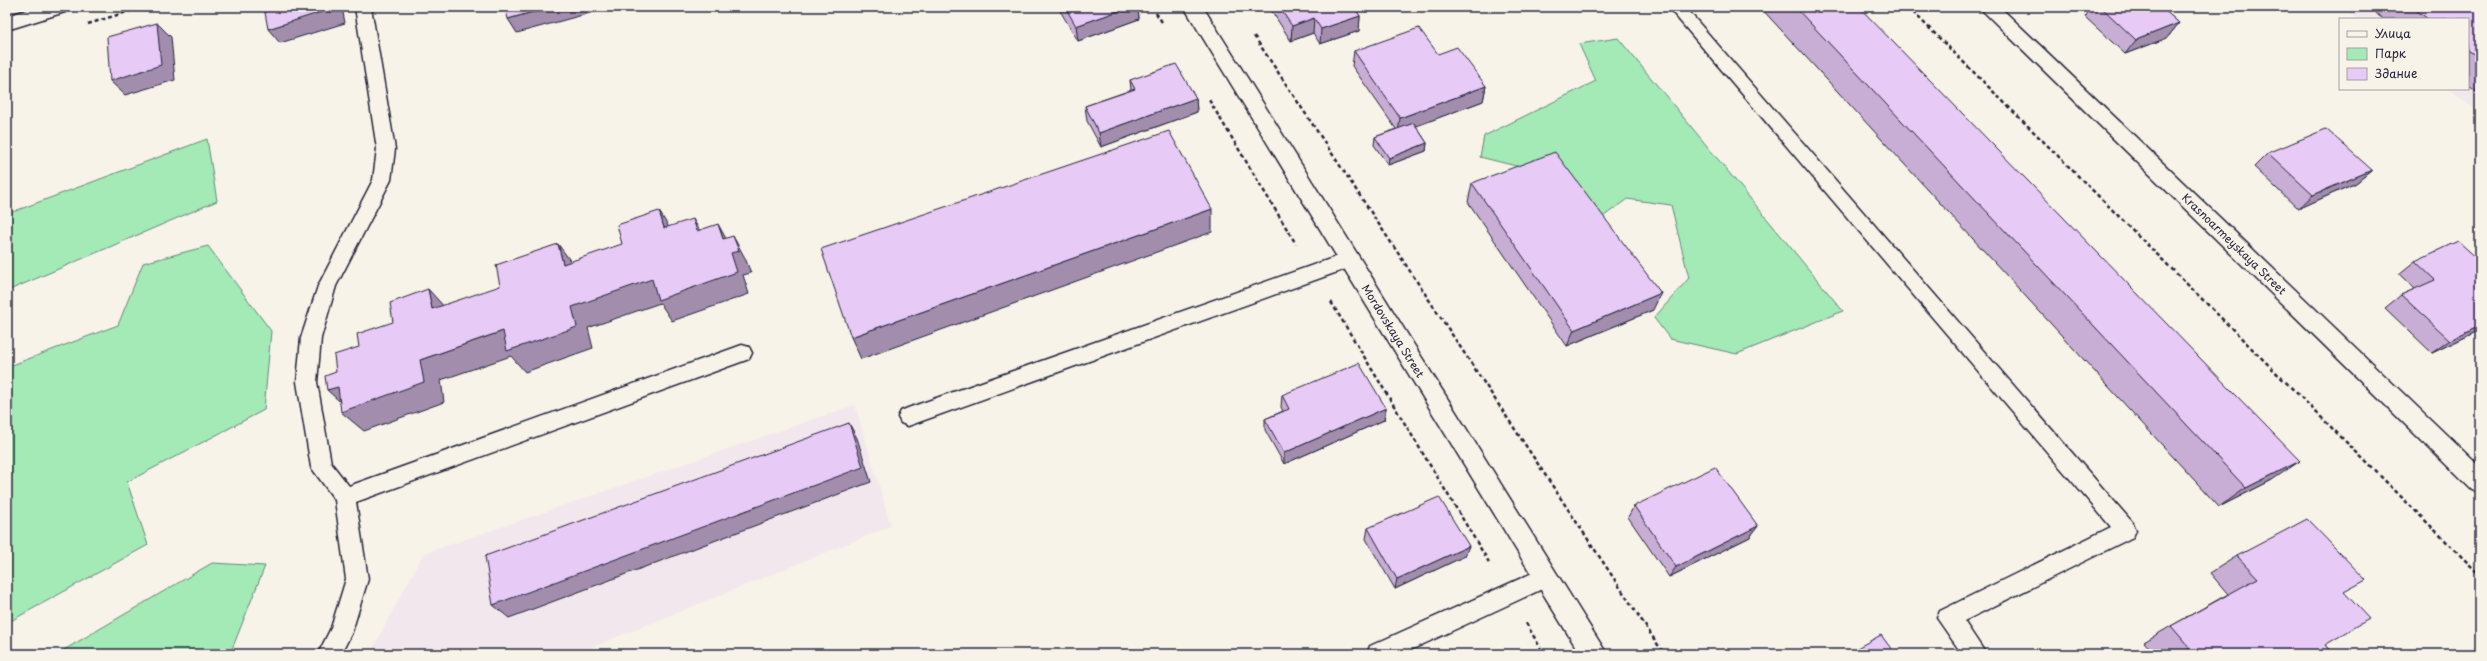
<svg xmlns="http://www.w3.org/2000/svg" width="2487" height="661" font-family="'Playpen Sans',sans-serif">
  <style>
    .built { fill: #f2e7ec }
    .green { fill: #a4eab6; stroke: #638678 }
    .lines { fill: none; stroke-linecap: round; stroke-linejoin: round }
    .service-casing { stroke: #22223b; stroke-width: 3 }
    .minor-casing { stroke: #22223b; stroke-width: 3 }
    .secondary-casing { stroke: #22223b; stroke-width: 3 }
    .path { stroke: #22223b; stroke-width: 2.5; stroke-dasharray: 4 3; stroke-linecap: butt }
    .service { fill: #f7f3e8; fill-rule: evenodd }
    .minor { fill: #f7f3e8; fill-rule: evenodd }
    .secondary { fill: #f7f3e8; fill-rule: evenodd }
    .wall { fill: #c8aed4; stroke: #22223b }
    .shaded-wall { fill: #a28dad; stroke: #22223b }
    .building { fill: #e8caf7; stroke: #22223b }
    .labels { text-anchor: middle; stroke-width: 3; stroke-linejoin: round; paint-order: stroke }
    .street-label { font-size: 11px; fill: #22223b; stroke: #f7f3e8 }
  </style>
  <rect width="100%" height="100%" fill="#f7f3e8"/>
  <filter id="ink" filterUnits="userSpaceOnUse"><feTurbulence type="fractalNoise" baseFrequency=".025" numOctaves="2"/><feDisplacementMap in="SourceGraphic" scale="8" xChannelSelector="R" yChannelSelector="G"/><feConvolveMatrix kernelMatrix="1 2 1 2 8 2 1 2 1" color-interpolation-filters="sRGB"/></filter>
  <g filter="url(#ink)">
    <g class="built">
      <path d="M2343,7H2480V113L2449,89H2468V19H2358Z"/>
      <path d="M855,405L891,526L575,654H370L423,554Z"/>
    </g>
    <g class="green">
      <path d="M1618,38L1843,311L1737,354L1670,339L1654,318L1689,278L1671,205L1627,199L1588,228L1532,170L1480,157L1484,136L1596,81L1579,44Z"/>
      <path d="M207,139L217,201L7,291V214Z"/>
      <path d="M208,246L271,331L264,410L127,482L148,545L7,623V367L118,325L143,263Z"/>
      <path d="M212,563L265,566L230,654H57Z"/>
    </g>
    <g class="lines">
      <defs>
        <g id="service">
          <path d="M355,7H371L395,149L391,180L336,286L321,338L317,382L331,463L349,486L742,345L749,347L752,353L749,359L356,502L368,579L352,632L341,654H318L331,628L346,579L335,500L311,467L297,382L301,338L318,286L373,180L377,149Z"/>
          <path d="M1668,7H1685L2133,523L2136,530L2133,537L1964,621L1986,654H1962L1937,618L1940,611L2111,527Z"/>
          <path d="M1350,252L1357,255L1359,260L1357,265L908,426L901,423L898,417L901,411L908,408Z"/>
          <path d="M1546,567L1553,570L1557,577L1553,584L1402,654H1367L1370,646Z"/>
        </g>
        <g id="minor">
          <path d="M1184,7H1203L1607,654H1580Z"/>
          <path d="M1979,7H2000L2480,467V493L2472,490Z"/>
        </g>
        <path id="secondary" d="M36,7H67L65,12L7,30V16Z"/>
      </defs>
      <use href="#service" class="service-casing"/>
      <use href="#minor" class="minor-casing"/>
      <use href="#secondary" class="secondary-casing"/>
      <g class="path">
        <path d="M1152,7L1162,22"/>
        <path d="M1908,7L2480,575"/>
        <path d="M88,24L143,7"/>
        <path d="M1254,36L1664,654"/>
        <path d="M1209,100L1296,244"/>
        <path d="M1331,302L1490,564"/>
        <path d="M1526,623L1544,654"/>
      </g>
      <use href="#service" class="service"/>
      <use href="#minor" class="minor"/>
      <use href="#secondary" class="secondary"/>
    </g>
    <g class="wall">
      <path d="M1059,7H1138L1139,19L1078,41L1059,9Z"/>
      <path d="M1269,7H1354L1360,16L1359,31L1320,44L1313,33L1291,41Z"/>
      <path d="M1760,7H1859L2272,480L2219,507Z"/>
      <path d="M2092,7H2161L2179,23L2167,38L2125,54L2085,17Z"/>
      <path d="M2368,7H2480V95L2468,85V19H2383Z"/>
      <path d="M1354,51L1438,54L1486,86L1483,101L1416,126L1427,143L1426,151L1388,165L1374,145L1375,137L1396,129L1352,66Z"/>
      <path d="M1130,80L1196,98L1197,112L1101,147L1087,121L1085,106L1131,90Z"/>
      <path d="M2268,153L2372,170L2356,183L2298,209L2254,167Z"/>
      <path d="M1472,183L1653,310L1567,346L1468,202Z"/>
      <path d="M2415,261H2480V330L2432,353L2385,308L2401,295L2415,289L2399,274Z"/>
      <path d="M1282,395L1386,408L1384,420L1284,464L1265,430V419L1283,411L1281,407Z"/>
      <path d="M1634,506L1758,526L1750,537L1669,577L1628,517Z"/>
      <path d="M1368,528L1465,556L1395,589L1366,539Z"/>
      <path d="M2237,556L2344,592L2325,645L2333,654H2155L2144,642L2171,626L2228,594L2210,573Z"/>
    </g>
    <g class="shaded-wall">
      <path d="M334,7H342L345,23L280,43L268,29Z"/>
      <path d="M550,7H612L517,33L508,19Z"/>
      <path d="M1130,7H1138L1139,19L1078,41L1076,26Z"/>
      <path d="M1360,16L1359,31L1320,44L1321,29Z"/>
      <path d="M1314,18L1313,33L1291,41L1292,26Z"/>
      <path d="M157,23L171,37L175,80L125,95L110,81Z"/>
      <path d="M2179,23L2167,38L2125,54L2136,40Z"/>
      <path d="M7,85H8L9,124H7Z"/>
      <path d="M1486,86L1483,101L1398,133L1400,118Z"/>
      <path d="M1196,98L1197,112L1101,147L1099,133Z"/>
      <path d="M1427,143L1426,151L1388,165L1389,158Z"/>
      <path d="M2372,170L2356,183L2298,209L2313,195Z"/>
      <path d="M1212,209V232L861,359L851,337Z"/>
      <path d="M659,211L673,234L664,228Z"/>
      <path d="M693,219L706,241L697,231Z"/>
      <path d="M718,224L730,246L733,236L745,258L751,273L743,275L749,294L672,321L660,303L588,328L593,348L525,372L511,356L441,380L444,402L364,431L341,412L348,409L327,390L420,360L572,307L723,239Z"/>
      <path d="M558,244L574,266L563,264Z"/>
      <path d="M428,289L448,311L432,309Z"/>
      <path d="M1661,293L1653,310L1567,346L1574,330Z"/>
      <path d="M2480,326V330L2432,353L2450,340Z"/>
      <path d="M1386,408L1384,420L1284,464V453Z"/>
      <path d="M849,423L857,438L871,482L509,618L493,605Z"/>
      <path d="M2300,461L2272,480L2219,507L2246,488Z"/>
      <path d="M1758,526L1750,537L1669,577L1676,567Z"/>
      <path d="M1469,546L1465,556L1395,589L1397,579Z"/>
    </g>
    <g class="building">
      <path d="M264,7H334V8L268,29Z"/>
      <path d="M505,7H550L508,19Z"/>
      <path d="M1065,7H1130L1076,26Z"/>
      <path d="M1279,7H1354L1360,16L1321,29L1314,18L1292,26Z"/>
      <path d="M1795,7H1859L2300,461L2246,488Z"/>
      <path d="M2101,7H2161L2179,23L2136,40Z"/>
      <path d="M2412,7H2480V59L2468,50V19H2428Z"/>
      <path d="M157,23L161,65L110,81L107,37Z"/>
      <path d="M1419,28L1438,54L1457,47L1486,86L1400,118L1354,51Z"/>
      <path d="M1176,64L1196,98L1099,133L1085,106L1135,89L1130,80Z"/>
      <path d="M1414,123L1427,143L1389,158L1375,137Z"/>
      <path d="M2326,129L2372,170L2313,195L2268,153Z"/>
      <path d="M1169,131L1212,209L851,337L821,249Z"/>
      <path d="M1555,152L1661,293L1574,330L1472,183Z"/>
      <path d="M659,211L664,228L693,219L697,231L718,224L723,239L733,236L739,251L731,253L737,272L658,300L652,279L572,307L577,327L507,351L503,331L420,360L424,382L341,412L338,387L327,390L325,376L336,372L334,355L359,347L357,334L393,322L390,303L428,289L432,309L500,286L496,265L558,244L563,264L622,244L617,225Z"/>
      <path d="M2458,241L2480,261V326L2450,340L2401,295L2435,280L2415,261Z"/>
      <path d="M1359,363L1386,408L1284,453L1265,419L1289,409L1282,395Z"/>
      <path d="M849,423L863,467L493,605L485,556Z"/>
      <path d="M1715,467L1758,526L1676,567L1634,506Z"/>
      <path d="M1439,497L1469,546L1397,579L1368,528Z"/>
      <path d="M2307,519L2366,580L2344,592L2369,619L2325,645L2333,654H2179L2190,648L2171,626L2258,578L2237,556Z"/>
      <path d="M1881,635L1895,654H1846Z"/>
      <path d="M795,652V654H789Z"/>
    </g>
  </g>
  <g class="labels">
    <g class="street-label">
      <text transform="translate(2234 244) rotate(44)" y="4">Krasnoarmeyskaya Street</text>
      <text transform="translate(1393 331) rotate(58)" y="4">Mordovskaya Street</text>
    </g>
  </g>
  <rect width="2487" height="661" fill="none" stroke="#f7f3e8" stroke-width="24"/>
  <rect x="12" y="12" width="2463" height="637" fill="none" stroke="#22223b" stroke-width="1.5" filter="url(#ink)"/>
  <rect x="2339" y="18" width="130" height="72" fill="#f7f3e8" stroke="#a29fa3"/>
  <rect x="2347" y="31" width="20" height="6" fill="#f7f3e8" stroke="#a29fa3"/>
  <text x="2375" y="38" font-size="12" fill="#22223b">Улица</text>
  <rect x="2347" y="48" width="20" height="12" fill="#a4eab6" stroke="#a29fa3"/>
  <text x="2375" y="58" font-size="12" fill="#22223b">Парк</text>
  <rect x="2347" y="68" width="20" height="12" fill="#e8caf7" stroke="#a29fa3"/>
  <text x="2375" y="78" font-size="12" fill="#22223b">Здание</text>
</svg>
